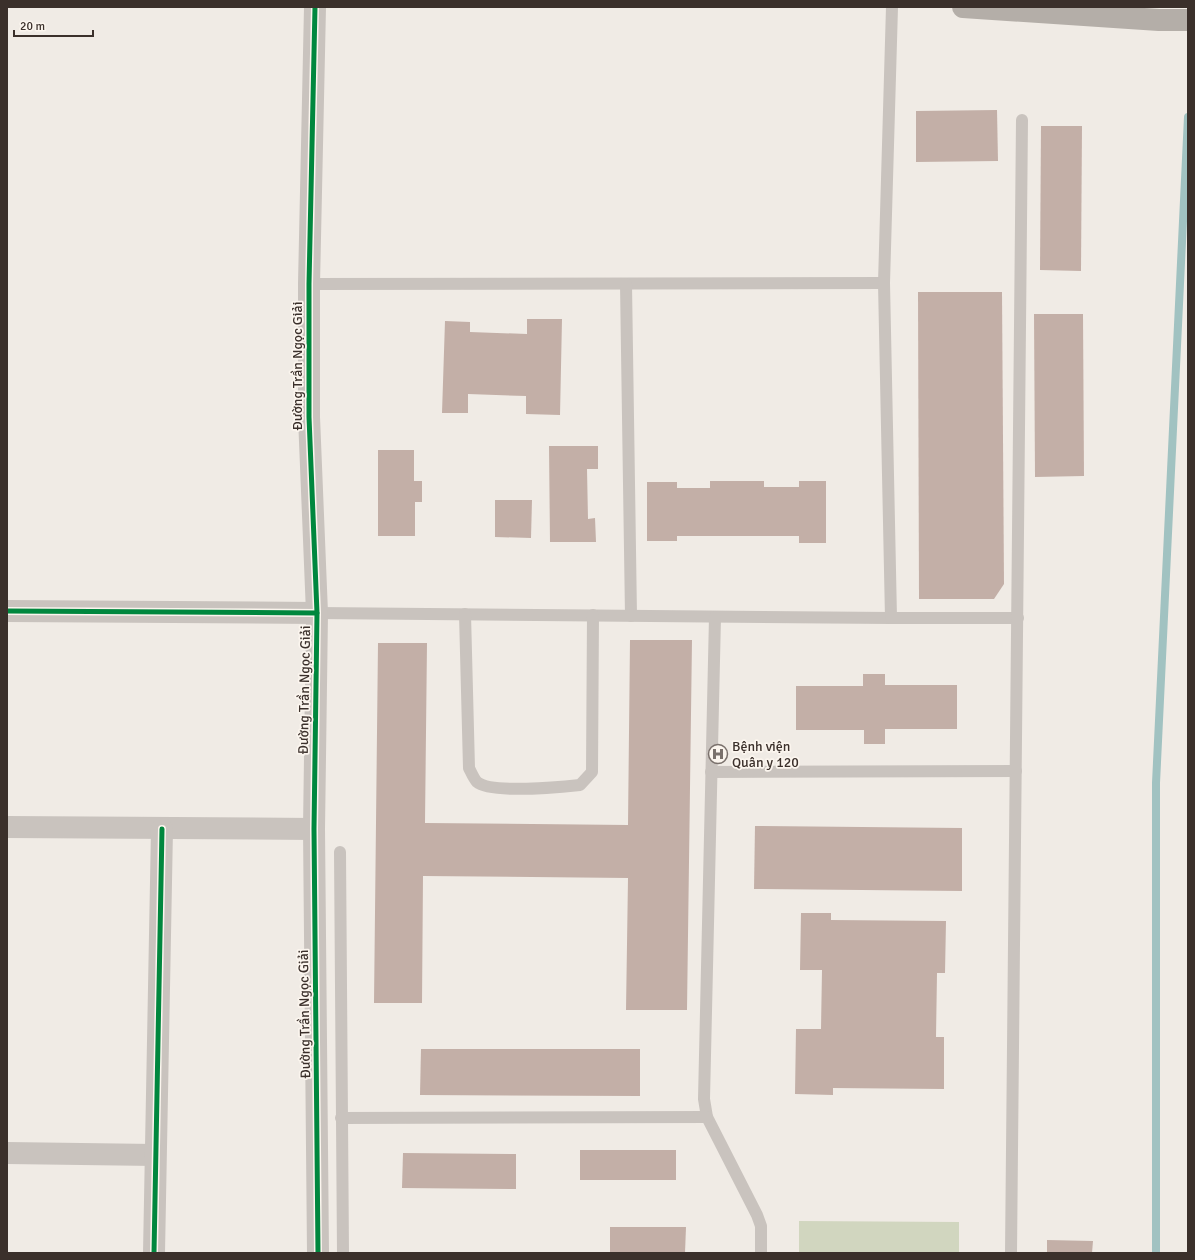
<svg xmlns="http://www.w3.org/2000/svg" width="1195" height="1260" font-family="Signika,sans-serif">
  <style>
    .green { fill: #d1d6bf }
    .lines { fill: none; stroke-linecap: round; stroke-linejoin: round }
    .stream { stroke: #a1c2c1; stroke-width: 8 }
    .building { fill: #c3afa7 }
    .service { stroke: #c9c3be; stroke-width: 12 }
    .minor { stroke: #c9c3be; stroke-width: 22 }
    .trunk { stroke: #b4aea8; stroke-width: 22 }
    .cycleway-casing { stroke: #fbf5ee; stroke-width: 8 }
    .cycleway { stroke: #00873e; stroke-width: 5 }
    .labels { text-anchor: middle; stroke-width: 3.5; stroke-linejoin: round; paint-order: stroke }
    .street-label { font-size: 14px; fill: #3b302b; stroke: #fbf5ee }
    .poi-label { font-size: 14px; fill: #3b302b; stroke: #fbf5ee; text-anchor: start }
  </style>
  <rect width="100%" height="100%" fill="#f0ebe5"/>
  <path class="green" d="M799,1221L959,1222V1253H799Z"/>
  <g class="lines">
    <path class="stream" d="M1156,1253V783L1188,117"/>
  </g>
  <g class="building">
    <path d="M997,110L998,161L916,162V111Z"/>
    <path d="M1041,126H1082L1081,271L1040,270Z"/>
    <path d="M918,292H1002L1004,584L994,599H919Z"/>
    <path d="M1034,314H1083L1084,476L1035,477Z"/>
    <path d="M527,319H562L560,415L526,414V396L468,394V413H442L445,321L470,322V332L527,334Z"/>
    <path d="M549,446H598V469H587L588,519L595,518L596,542H550Z"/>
    <path d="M378,450H414V481H422V502H415V536H378Z"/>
    <path d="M710,481H764V487H799V481H826V543H799V536H677V541H647V482H677V488H710Z"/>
    <path d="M495,500H532L531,538L495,537Z"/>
    <path d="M630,640H692L687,1010H626L628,878L423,876L422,1003H374L378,643H427L425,823L628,825Z"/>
    <path d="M863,674H885V685H957V729H885V744H864V730H796V686H863Z"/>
    <path d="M755,826L962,828V891L754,889Z"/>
    <path d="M801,913H831V920L946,921L945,973H937L936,1037H944V1089L833,1088V1095L795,1094L796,1029H821L822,970H800Z"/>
    <path d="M421,1049H640V1096L420,1095Z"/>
    <rect x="580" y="1150" width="96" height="30"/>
    <path d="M403,1153L516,1154V1189L402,1188Z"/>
    <path d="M610,1227H686L685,1253H610Z"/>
    <path d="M1047,1240L1093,1241L1092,1253H1047Z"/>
  </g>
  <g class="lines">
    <g class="service">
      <path d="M309,284L884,283"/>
      <path d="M626,284L631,616"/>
      <path d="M317,613L891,618L884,283L892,7"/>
      <path d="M465,614L469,768C471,772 474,779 477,782C491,794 561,787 580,785L592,772L593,615"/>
      <path d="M715,617L704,1099L707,1117L757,1215L761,1226V1253"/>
      <path d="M891,618H1018"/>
      <path d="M711,772L1016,771"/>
      <path d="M340,852L343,1253"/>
      <path d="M341,1118L707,1117"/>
      <path d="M1011,1253L1022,120"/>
    </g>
    <g class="minor">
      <path d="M315,7L309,284V417L317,613L314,829L318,1253"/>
      <path d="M7,611L317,613"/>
      <path d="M7,827L314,829"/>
      <path d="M7,1153L155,1155"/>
      <path d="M154,1253L162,829"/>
    </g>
    <path class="trunk" d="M963,7L1159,20H1188"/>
    <defs>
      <g id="cycleway">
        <path d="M315,7L309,284V417L317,613L314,829L318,1253"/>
        <path d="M7,611L317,613"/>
        <path d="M154,1253L162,829"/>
      </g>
    </defs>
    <use href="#cycleway" class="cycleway-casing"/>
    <use href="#cycleway" class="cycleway"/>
  </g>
  <defs>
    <symbol id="hospital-ring" viewBox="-11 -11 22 22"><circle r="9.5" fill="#fbf5ee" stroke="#7a716c" stroke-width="1.5"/><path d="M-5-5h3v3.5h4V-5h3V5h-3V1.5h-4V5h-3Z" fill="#7a716c"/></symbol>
  </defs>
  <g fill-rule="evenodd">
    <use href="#hospital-ring" x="707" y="743" width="22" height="22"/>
  </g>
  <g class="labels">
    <g class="street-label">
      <text transform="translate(297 366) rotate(-90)" y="5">Đường Trần Ngọc Giải</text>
      <text transform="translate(304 690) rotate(-89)" y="5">Đường Trần Ngọc Giải</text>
      <text transform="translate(304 1014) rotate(-91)" y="5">Đường Trần Ngọc Giải</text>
    </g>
    <g class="poi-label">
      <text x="732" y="751">Bệnh viện<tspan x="732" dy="16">Quân y 120</tspan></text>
    </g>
  </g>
  <rect width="1195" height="1260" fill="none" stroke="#3b302b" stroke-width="16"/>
  <path d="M14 30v6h79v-6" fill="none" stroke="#3b302b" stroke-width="2"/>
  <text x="20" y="30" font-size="12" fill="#3b302b" stroke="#fbf5ee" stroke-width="3" paint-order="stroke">20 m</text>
</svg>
